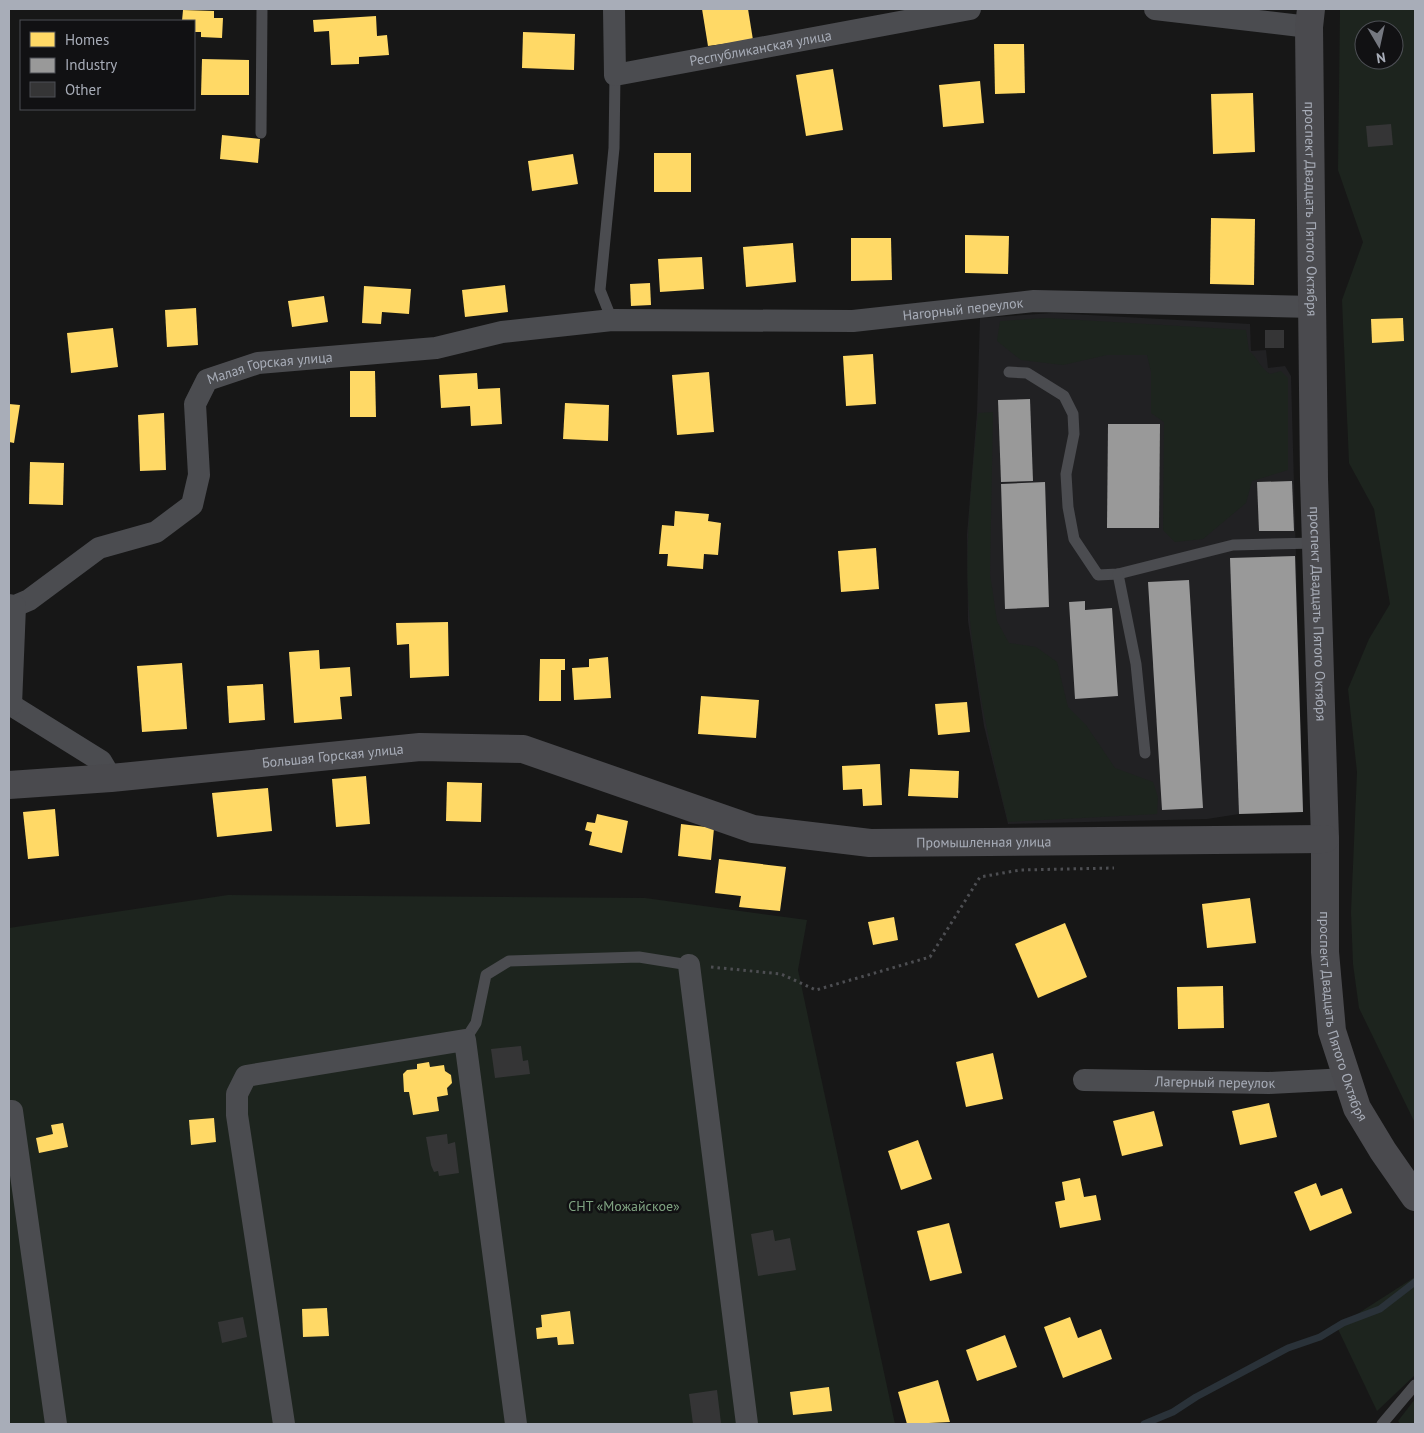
<svg xmlns="http://www.w3.org/2000/svg" width="1424" height="1433" font-family="'PT Sans',sans-serif">
  <style>
    .built { fill: #212123 }
    .green { fill: #1d241e; fill-rule: evenodd }
    .homes { fill: #ffd966 }
    .industry { fill: #999 }
    .lines { fill: none; stroke-linecap: round; stroke-linejoin: round }
    .stream { stroke: #2a3239; stroke-width: 7 }
    .building { fill: #353536 }
    .path { stroke: #4d4e52; stroke-width: 3; stroke-dasharray: 2.5 4; stroke-linecap: butt }
    .lane { stroke: #4b4c50; stroke-width: 11 }
    .street { stroke: #4b4c50; stroke-width: 22 }
    .secondary { stroke: #4a4a4e; stroke-width: 28 }
    .labels { text-anchor: middle; stroke-width: 5; stroke-linejoin: round; paint-order: stroke }
    .street-label { font-size: 14px; fill: #a8adb8; stroke: #111113 }
    .park-label { font-size: 14px; fill: #7fa381; stroke: #111113 }
  </style>
  <rect width="100%" height="100%" fill="#171717"/>
  <path class="built" d="M1053,313L1250,324L1251,351L1266,350L1268,368L1285,366L1291,376L1303,812L1239,814L1207,819L1008,824L984,726L968,621L967,535L977,413L980,318Z"/>
  <g class="green">
    <path d="M1340,9H1415V1123L1359,1008L1353,964L1351,912L1357,772L1348,689L1369,639L1390,604L1374,509L1349,463L1342,300L1363,242L1338,170ZM1364,30H1394V60H1364Z"/>
    <path d="M1047,318L1246,330L1249,351C1258,358 1260,368 1270,374L1281,371L1288,378V470L1252,481L1246,503L1203,539L1175,542L1163,530L1164,422L1151,413V372L1147,355H1107L1063,365L1021,360L997,341L1000,321Z"/>
    <path d="M993,412L990,574L997,621L1009,643L1036,647L1057,662L1068,707L1086,725L1115,768L1153,782L1158,797L1157,814L1008,822C992,756 977,689 970,621C963,552 972,481 978,413Z"/>
    <path d="M228,895L645,898L807,920L798,970L895,1424H9V928Z"/>
    <path d="M1415,1277V1375L1377,1411L1337,1327Z"/>
    <path d="M1415,1399V1424H1400L1398,1421Z"/>
  </g>
  <g class="homes">
    <path d="M702,9H748L753,40L708,46Z"/>
    <path d="M183,10L214,11V18H223L222,38L201,37V32H194V21H182Z"/>
    <path d="M376,16L377,36L387,35L389,55L359,57V64L331,65L329,31L314,32L313,20Z"/>
    <path d="M523,32L575,34L574,70L522,68Z"/>
    <path d="M994,44H1024L1025,93L995,94Z"/>
    <path d="M202,59L249,60V95H201Z"/>
    <path d="M833,69L843,130L806,136L796,75Z"/>
    <path d="M980,81L984,123L943,127L939,85Z"/>
    <path d="M1253,93L1255,152L1213,154L1211,94Z"/>
    <path d="M222,135L260,139L258,163L220,159Z"/>
    <rect x="654" y="153" width="37" height="39"/>
    <path d="M573,154L578,184L532,191L528,161Z"/>
    <path d="M1211,218L1255,219L1254,285L1210,284Z"/>
    <path d="M965,235L1009,236L1008,274L965,273Z"/>
    <path d="M851,238H891L892,280L851,281Z"/>
    <path d="M793,243L796,282L746,287L743,247Z"/>
    <path d="M702,257L704,289L660,292L658,259Z"/>
    <path d="M650,283L651,305L631,306L630,284Z"/>
    <path d="M505,285L508,312L465,317L462,290Z"/>
    <path d="M364,286L411,289L409,314L382,312L381,324L362,323Z"/>
    <path d="M324,296L328,322L292,327L288,301Z"/>
    <path d="M196,308L198,345L167,347L165,310Z"/>
    <path d="M1403,318L1404,341L1372,343L1371,319Z"/>
    <path d="M113,328L118,367L71,373L67,333Z"/>
    <path d="M873,354L876,404L846,406L843,356Z"/>
    <path d="M350,371H375L376,417H350Z"/>
    <path d="M709,372L714,432L677,435L672,375Z"/>
    <path d="M477,373L478,389L500,388L502,424L471,426L470,406L441,408L439,375Z"/>
    <path d="M565,403L609,405L608,441L563,439Z"/>
    <path d="M9,404L20,405L14,443L9,442Z"/>
    <path d="M164,413L166,470L140,471L138,415Z"/>
    <path d="M30,462L64,463L63,505L29,504Z"/>
    <path d="M675,511L709,514L708,521L721,523L718,555L704,554L703,569L667,566L668,554H659L662,525L674,526Z"/>
    <path d="M876,548L879,589L841,592L838,551Z"/>
    <path d="M448,622L449,676L410,678L409,644L397,645L396,623Z"/>
    <path d="M319,650L320,669L350,667L352,696L340,697L342,719L294,723L289,652Z"/>
    <path d="M608,657L611,698L574,700L572,668L589,667V659Z"/>
    <path d="M540,659H565V670H561V701H539Z"/>
    <path d="M182,663L187,729L142,732L137,666Z"/>
    <path d="M263,684L265,720L229,723L227,686Z"/>
    <path d="M701,696L759,700L756,738L698,734Z"/>
    <path d="M967,702L970,732L938,735L935,704Z"/>
    <path d="M880,764L882,805L863,806L862,789L843,790L842,766Z"/>
    <path d="M910,769L959,771L958,798L908,796Z"/>
    <path d="M366,776L370,824L336,827L332,779Z"/>
    <path d="M447,782L482,783L481,822L446,821Z"/>
    <path d="M268,788L272,831L217,837L212,793Z"/>
    <path d="M55,809L59,856L28,859L23,812Z"/>
    <path d="M597,814L628,821L622,853L589,845L592,832L585,830L587,822L595,823Z"/>
    <path d="M681,824L714,828L711,860L678,856Z"/>
    <path d="M719,859L786,867L780,911L739,907L741,896L715,893Z"/>
    <path d="M1250,898L1256,943L1207,948L1202,904Z"/>
    <path d="M894,917L898,940L873,945L868,922Z"/>
    <path d="M1065,923L1087,977L1038,998L1015,944Z"/>
    <path d="M1223,986L1224,1028L1178,1029L1177,987Z"/>
    <path d="M993,1053L1003,1099L966,1107L956,1062Z"/>
    <path d="M429,1062L430,1067L444,1065L445,1071L451,1075L452,1083L447,1088L448,1095L437,1097L439,1111L413,1115L409,1092H404L403,1074L407,1070L417,1069V1064Z"/>
    <path d="M1269,1103L1277,1137L1240,1145L1232,1111Z"/>
    <path d="M1154,1111L1163,1146L1122,1156L1113,1121Z"/>
    <path d="M214,1118L216,1142L191,1145L189,1120Z"/>
    <path d="M63,1123L68,1147L39,1153L36,1138L53,1134L51,1125Z"/>
    <path d="M918,1140L932,1179L901,1190L888,1151Z"/>
    <path d="M1080,1178L1084,1197L1096,1195L1101,1220L1060,1228L1055,1202L1065,1200L1062,1182Z"/>
    <path d="M1316,1183L1321,1196L1342,1188L1352,1213L1310,1231L1294,1192Z"/>
    <path d="M949,1223L962,1273L930,1281L917,1231Z"/>
    <path d="M327,1308L329,1336L303,1337L302,1309Z"/>
    <path d="M570,1311L574,1344L558,1345L557,1337L537,1339L536,1328L542,1327L541,1315Z"/>
    <path d="M1070,1317L1078,1338L1101,1329L1112,1359L1063,1378L1044,1327Z"/>
    <path d="M1005,1335L1017,1367L977,1381L966,1350Z"/>
    <path d="M938,1380L950,1422L907,1424L898,1392Z"/>
    <path d="M829,1387L832,1411L793,1415L790,1392Z"/>
  </g>
  <g class="industry">
    <path d="M1030,399L1033,481L1001,482L998,400Z"/>
    <path d="M1108,424H1160L1159,528H1107Z"/>
    <path d="M1292,481L1294,531H1259L1257,482Z"/>
    <path d="M1045,482L1049,607L1005,609L1001,484Z"/>
    <path d="M1295,556L1303,812L1239,814L1230,558Z"/>
    <path d="M1189,580L1203,808L1162,810L1148,582Z"/>
    <path d="M1085,601V610L1112,608L1118,696L1075,699L1069,602Z"/>
  </g>
  <g class="lines">
    <path class="stream" d="M1144,1424L1173,1412L1196,1397L1288,1348L1320,1337L1343,1323L1380,1309L1415,1282"/>
  </g>
  <g class="building">
    <path d="M1391,124L1393,145L1368,147L1366,126Z"/>
    <rect x="1265" y="330" width="19" height="18"/>
    <path d="M521,1046L523,1061L528,1060L530,1074L495,1078L491,1049Z"/>
    <path d="M447,1134L448,1144L455,1142L459,1173L439,1176L438,1171L434,1172L431,1165L426,1137Z"/>
    <path d="M773,1230L775,1241L790,1238L796,1270L758,1276L751,1234Z"/>
    <path d="M243,1317L247,1337L222,1343L218,1322Z"/>
    <path d="M717,1390L721,1423L693,1424L689,1394Z"/>
  </g>
  <g class="lines">
    <path class="path" d="M711,967L781,974L816,990L930,957L980,877L1020,870L1114,868"/>
    <g class="lane">
      <path d="M261,133L262,9"/>
      <path d="M612,320L600,290L614,148L615,75"/>
      <path d="M1009,372L1027,373L1064,396L1073,414L1074,434L1066,474L1068,507L1074,539L1098,575L1118,574L1233,545L1316,543"/>
      <path d="M1118,574L1136,664L1145,753"/>
      <path d="M465,1040L476,1023L486,975L509,961L639,957L689,965"/>
      <path d="M1382,1424L1415,1385"/>
    </g>
    <g class="street">
      <path id="s1" d="M614,9L615,75L970,9"/>
      <path d="M1155,9L1309,27"/>
      <path id="s2" d="M9,605L15,606L29,600L99,548L156,532L192,505L199,475L195,404L207,380L258,363L436,348L502,332L612,320L853,321L1034,301L1313,307"/>
      <path d="M11,705L101,761L111,778"/>
      <path d="M11,705L15,606"/>
      <path d="M689,965L747,1424"/>
      <path id="s3" d="M1084,1080L1269,1083L1347,1079"/>
      <path d="M12,1111L56,1424"/>
      <path d="M284,1424L237,1115V1094L246,1076L465,1040L516,1424"/>
    </g>
    <g class="secondary">
      <path id="s4" d="M1311,9L1309,27L1314,479L1325,839V952L1332,1031L1357,1108L1383,1151L1415,1197"/>
      <path id="s5" d="M9,785L111,778L420,747L523,749L753,829L870,843L1325,839"/>
    </g>
  </g>
  <g class="labels">
    <g class="street-label">
      <text dy="5" stroke="none"><textPath href="#s1" startOffset="214">Республиканская улица</textPath></text>
      <text dy="5" stroke="none"><textPath href="#s4" startOffset="200">проспект Двадцать Пятого Октября</textPath></text>
      <text dy="5" stroke="none"><textPath href="#s2" startOffset="1104">Нагорный переулок</textPath></text>
      <text dy="5" stroke="none"><textPath href="#s2" startOffset="406">Малая Горская улица</textPath></text>
      <text dy="5" stroke="none"><textPath href="#s4" startOffset="605">проспект Двадцать Пятого Октября</textPath></text>
      <text dy="5" stroke="none"><textPath href="#s5" startOffset="325">Большая Горская улица</textPath></text>
      <text dy="5" stroke="none"><textPath href="#s5" startOffset="991">Промышленная улица</textPath></text>
      <text dy="5" stroke="none"><textPath href="#s4" startOffset="1010">проспект Двадцать Пятого Октября</textPath></text>
      <text dy="5" stroke="none"><textPath href="#s3" startOffset="131">Лагерный переулок</textPath></text>
    </g>
    <g class="park-label">
      <text x="624" y="1211">СНТ «Можайское»</text>
    </g>
  </g>
  <rect width="1424" height="1433" fill="none" stroke="#a8adb8" stroke-width="20"/>
  <rect x="20" y="20" width="175" height="90" fill="#111113" stroke="#4d4f55"/>
  <rect x="30" y="32" width="25" height="15" fill="#ffd966" stroke="#4d4f55"/>
  <text x="65" y="45" font-size="15" fill="#a8adb8">Homes</text>
  <rect x="30" y="58" width="25" height="15" fill="#999999" stroke="#4d4f55"/>
  <text x="65" y="70" font-size="15" fill="#a8adb8">Industry</text>
  <rect x="30" y="82" width="25" height="15" fill="#353536" stroke="#4d4f55"/>
  <text x="65" y="95" font-size="15" fill="#a8adb8">Other</text>
  <g transform="translate(1379 45) rotate(171)"><circle r="24" fill="#111113" stroke="#4d4f55"/>
  <path d="M0-4L9 19L0 12L-9 19Z" fill="#757880"/>
  <text y="-8" font-size="14" font-weight="bold" text-anchor="middle" fill="#a8adb8">N</text>
  </g>
</svg>
